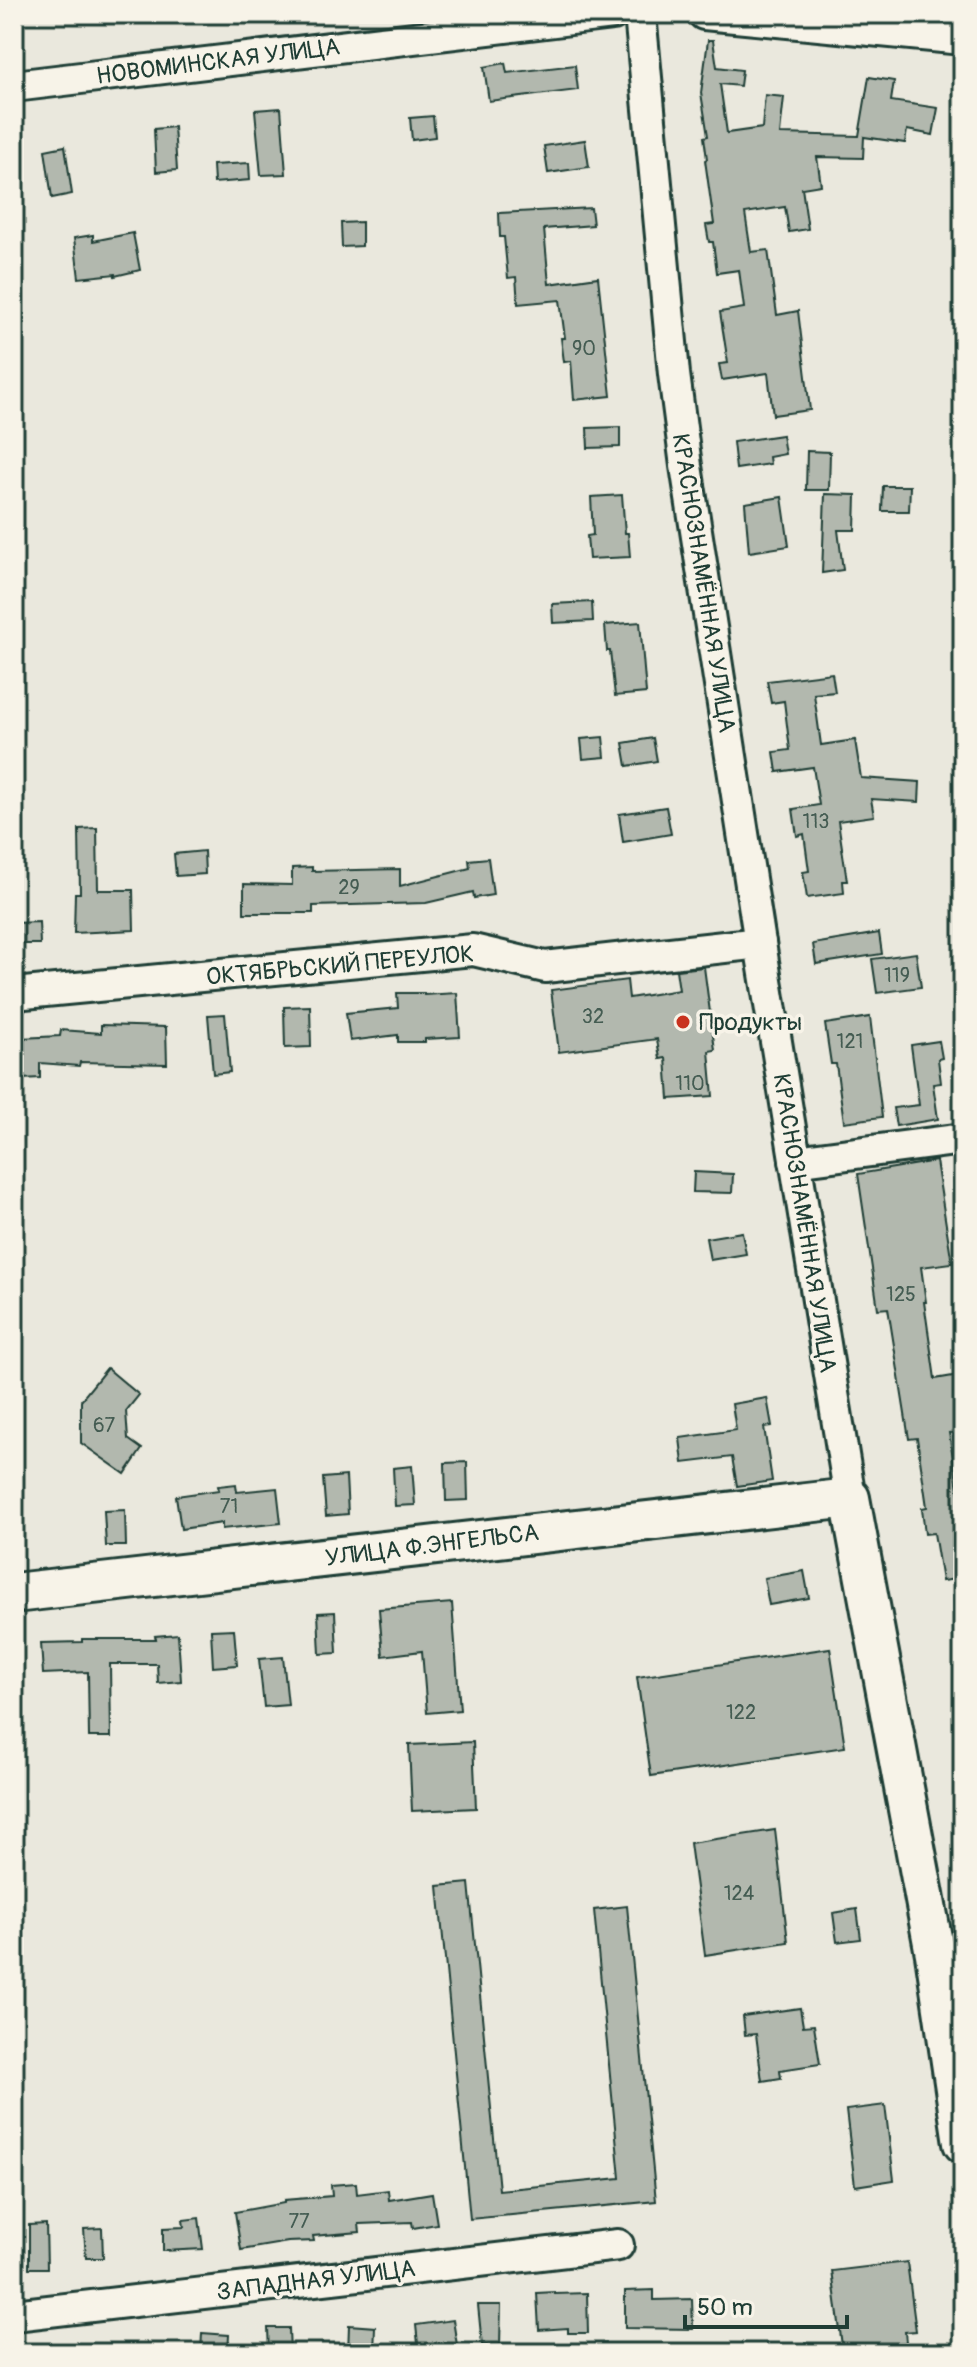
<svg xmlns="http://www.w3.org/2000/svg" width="977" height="2367" font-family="Pangolin,sans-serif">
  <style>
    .building { fill: #b2b8ae; stroke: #1f3d34; stroke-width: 2 }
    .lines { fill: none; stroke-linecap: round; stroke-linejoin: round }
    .minor-casing { stroke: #1f3d34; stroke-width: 36 }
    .major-casing { stroke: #1f3d34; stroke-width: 44 }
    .minor { stroke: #f7f3e8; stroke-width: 30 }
    .major { stroke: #f7f3e8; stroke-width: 38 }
    .poi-dot { fill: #c8321e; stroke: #f7f3e8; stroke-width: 3 }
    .labels { text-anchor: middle; stroke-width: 7; stroke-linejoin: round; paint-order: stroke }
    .number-label { font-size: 20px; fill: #445c52 }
    .street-label { font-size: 24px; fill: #1f3d34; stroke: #f7f3e8 }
    .poi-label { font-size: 24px; fill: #1f3d34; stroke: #f7f3e8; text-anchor: start }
  </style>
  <rect width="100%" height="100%" fill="#eae8dd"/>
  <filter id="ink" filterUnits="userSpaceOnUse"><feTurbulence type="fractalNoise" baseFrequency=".0125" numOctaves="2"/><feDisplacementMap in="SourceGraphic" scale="16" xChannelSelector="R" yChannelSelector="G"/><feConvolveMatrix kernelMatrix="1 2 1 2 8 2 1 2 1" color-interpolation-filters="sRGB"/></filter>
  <g filter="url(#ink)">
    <g class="building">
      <path d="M708,40H713L717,67L742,70L740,86L720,84L727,133L762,128L765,95L784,97L780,134L859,136L869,77L894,81L891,101L938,108L933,135L907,130L905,143L864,137L863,158L817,157L821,185L802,188L808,229L789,232L785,207L745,213L751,252L768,250L777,315L798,311L810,410L773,415L768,373L722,380L719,364L728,363L720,312L744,308L739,270L717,273L713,242H709L706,225L714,224L705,160L707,159L704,137L708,136L701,93Z"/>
      <path d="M505,63L507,73L575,65L578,90L489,101L484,67Z"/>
      <path d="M281,108L286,174L261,175L255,110Z"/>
      <path d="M433,116L435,137L412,140L410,118Z"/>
      <path d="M174,127L177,170L156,172L154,129Z"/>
      <path d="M585,140L589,167L548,173L544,146Z"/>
      <path d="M65,146L72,194L52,198L45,150Z"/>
      <path d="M249,163L250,180L214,183L213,165Z"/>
      <path d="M591,208L593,225L544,229L549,284L598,277L611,396L574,400L571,361L564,362L561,338H565L560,300L518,304L516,277L508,278L504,237H500L499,213Z"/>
      <path d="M362,222V246L342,247L341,223Z"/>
      <path d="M133,233L140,270L115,276V274L79,278L74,238L93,235V241Z"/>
      <path d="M620,427V447L588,448L587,428Z"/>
      <path d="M782,435L785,454L769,457L770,464L736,469L733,442Z"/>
      <path d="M807,451L830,452L829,490H806Z"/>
      <path d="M883,486H910L909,511H882Z"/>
      <path d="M825,494L856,495L855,530H838L843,570L822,573Z"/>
      <path d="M622,495L625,533H628L630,557L589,559L587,536L593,535L591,497Z"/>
      <path d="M782,497L789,546L749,552L745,503Z"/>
      <path d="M592,602L593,621L553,623L552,604Z"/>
      <path d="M640,622L646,693L615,696L610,651H607L605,625Z"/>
      <path d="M832,673L835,692L814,694L821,745L855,740L861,778L920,782L919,802L871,799L874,816L838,821L847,881H843L844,893L807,898L803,872L809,871L804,834L797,836L793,809L819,805L813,767L777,772L774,752L790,750L784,701L771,703L767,681Z"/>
      <path d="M603,737L605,757L583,759L581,739Z"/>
      <path d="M653,738L657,761L627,766L623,743Z"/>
      <path d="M666,807L671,834L623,842L619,814Z"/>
      <path d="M97,828L98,890H133L134,930L74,933L75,893H80L79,829Z"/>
      <path d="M204,851L205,874L176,876L174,854Z"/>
      <path d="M488,858L493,895L474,898L473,892L426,903L313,906V913H244V884L292,885V868L312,867V871L400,869V886L470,868L469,860Z"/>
      <path d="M39,922L40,944H14V923Z"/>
      <path d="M879,933L882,954L816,964L813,944Z"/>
      <path d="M916,953L921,987L877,993L872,959Z"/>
      <path d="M704,967L715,1050L709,1051L713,1096L669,1099L666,1058L660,1059L657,1039L559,1052L551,990L627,980L629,998L679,990L676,970Z"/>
      <path d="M397,993H424V995L457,993L460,1037L425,1039V1042H398V1035L350,1041L346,1013L398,1008Z"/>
      <path d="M310,1006L311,1047L285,1048L284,1007Z"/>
      <path d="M225,1014L230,1072L213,1074L208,1015Z"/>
      <path d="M870,1017L882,1117L844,1122L836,1064H831L825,1024Z"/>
      <path d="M101,1025L166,1027L167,1064L80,1062L79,1066L40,1063V1078L22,1079L21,1038L60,1036L61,1030L101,1033Z"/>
      <path d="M939,1041L942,1058L938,1059L941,1083L933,1084L938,1119L896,1126L893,1108L919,1105L911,1045Z"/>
      <path d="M936,1161L952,1263L921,1267L926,1302H924L935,1379L959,1375L961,1392L954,1393L960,1432L949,1433L963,1519V1578L942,1581L934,1533L925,1534L922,1508L927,1507L917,1438L909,1439L888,1308L878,1309L858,1174Z"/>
      <path d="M694,1172L733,1174L732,1193L693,1192Z"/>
      <path d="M742,1232L746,1254L710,1260L706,1238Z"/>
      <path d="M107,1368L139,1395L126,1411L128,1439L142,1449L125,1474L81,1443V1400Z"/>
      <path d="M767,1398L772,1426L764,1427L772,1481L737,1486L732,1457L683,1463L680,1438L736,1430L732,1404Z"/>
      <path d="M467,1462L468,1500L446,1501L445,1463Z"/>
      <path d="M412,1466L415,1505L395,1506L393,1468Z"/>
      <path d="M346,1476L348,1514L326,1516L323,1478Z"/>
      <path d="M236,1484L237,1492L277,1488L281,1523L222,1529V1523L181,1529L176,1496L219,1490L218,1486Z"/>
      <path d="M125,1510L126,1546H106L104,1511Z"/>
      <path d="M804,1571L809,1598L769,1605L764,1578Z"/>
      <path d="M452,1603L460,1710L427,1713L422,1651L383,1656L379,1609Z"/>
      <path d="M335,1612L337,1653L320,1654L318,1613Z"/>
      <path d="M234,1629L237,1665L213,1667L211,1630Z"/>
      <path d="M178,1634L181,1681L158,1683L157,1664H110L111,1737H89L88,1672L43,1674L41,1643L82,1642V1639H156L155,1636Z"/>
      <path d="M830,1648L845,1747L651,1776L637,1677Z"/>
      <path d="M283,1657L288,1705L264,1707L259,1659Z"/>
      <path d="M473,1742L476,1808L412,1811L409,1745Z"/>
      <path d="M775,1830L788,1942L705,1955L690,1843Z"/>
      <path d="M469,1883L499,2190L620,2178L594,1910L627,1906L656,2201L470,2219L438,1886Z"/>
      <path d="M857,1909L861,1939L837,1942L833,1913Z"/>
      <path d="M800,2008L803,2026L814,2025L820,2064L780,2070L781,2078L762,2081L756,2034L745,2035L743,2016Z"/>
      <path d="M885,2105L894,2180L855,2186L846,2110Z"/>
      <path d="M356,2183L357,2194L388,2190L389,2200L432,2193L437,2224L413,2228L412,2222L359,2224L360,2232L313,2236L314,2241L288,2242L241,2250L235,2212L284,2203V2200L332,2196L331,2185Z"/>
      <path d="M199,2218L203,2249L163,2251V2228L184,2227L183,2220Z"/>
      <path d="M46,2224L47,2268H29V2225Z"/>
      <path d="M102,2228L103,2258H86L84,2229Z"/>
      <path d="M907,2262L916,2331L905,2332L907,2353H843L832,2271Z"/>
      <path d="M654,2290V2300L692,2299L693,2329L625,2328V2291Z"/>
      <path d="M555,2292V2294L587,2293L588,2333H568V2328L539,2330L537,2293Z"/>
      <path d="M478,2305H501L500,2345H482Z"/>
      <path d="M453,2320L457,2345L438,2344V2353H419L416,2325Z"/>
      <path d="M349,2325L375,2327L374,2353H348Z"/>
      <path d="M268,2328H289L290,2353H269Z"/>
      <path d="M202,2333L229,2335L228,2353H201Z"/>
    </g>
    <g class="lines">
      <defs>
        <g id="minor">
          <path d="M640,14L674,374L686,466L760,943L850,1498"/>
          <path d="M704,14L963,39"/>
          <path d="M14,86L613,14"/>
          <path d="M14,994L473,950L545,967L760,943"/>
          <path d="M795,1161L963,1139"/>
          <path d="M14,2315L618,2245"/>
        </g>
        <path id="major" d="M14,1593L850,1498L935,1954L963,2143"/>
      </defs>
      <use href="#minor" class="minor-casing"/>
      <use href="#major" class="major-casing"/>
      <use href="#minor" class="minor"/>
      <use href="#major" class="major"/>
    </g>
  </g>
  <circle class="poi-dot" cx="683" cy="1022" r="8"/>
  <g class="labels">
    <g class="number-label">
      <text x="584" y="355">90</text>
      <text x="816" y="828">113</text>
      <text x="349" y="894">29</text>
      <text x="897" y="982">119</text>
      <text x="593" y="1023">32</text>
      <text x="850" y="1048">121</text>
      <text x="690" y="1090">110</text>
      <text x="901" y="1301">125</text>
      <text x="104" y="1432">67</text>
      <text x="229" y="1513">71</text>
      <text x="741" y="1719">122</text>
      <text x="739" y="1900">124</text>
      <text x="299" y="2228">77</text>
    </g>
    <g class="street-label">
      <text transform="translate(218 61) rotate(-7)" y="8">НОВОМИНСКАЯ УЛИЦА</text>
      <text transform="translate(704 583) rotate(81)" y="8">КРАСНОЗНАМЁННАЯ УЛИЦА</text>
      <text transform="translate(340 965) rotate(-5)" y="8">ОКТЯБРЬСКИЙ ПЕРЕУЛОК</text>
      <text transform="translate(805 1223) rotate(81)" y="8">КРАСНОЗНАМЁННАЯ УЛИЦА</text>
      <text transform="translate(432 1545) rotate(-7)" y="8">УЛИЦА Ф.ЭНГЕЛЬСА</text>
      <text transform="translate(316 2280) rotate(-7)" y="8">ЗАПАДНАЯ УЛИЦА</text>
    </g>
    <g class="poi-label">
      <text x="699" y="1030">Продукты</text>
    </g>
  </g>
  <rect width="977" height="2367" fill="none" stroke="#f7f3e8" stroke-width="48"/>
  <rect x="24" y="24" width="929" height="2319" fill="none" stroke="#1f3d34" stroke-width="3" filter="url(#ink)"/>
  <path d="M685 2315v12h162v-12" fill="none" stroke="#1f3d34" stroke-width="4"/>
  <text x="697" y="2315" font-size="24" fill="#1f3d34" stroke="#f7f3e8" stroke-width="6" paint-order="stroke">50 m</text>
</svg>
